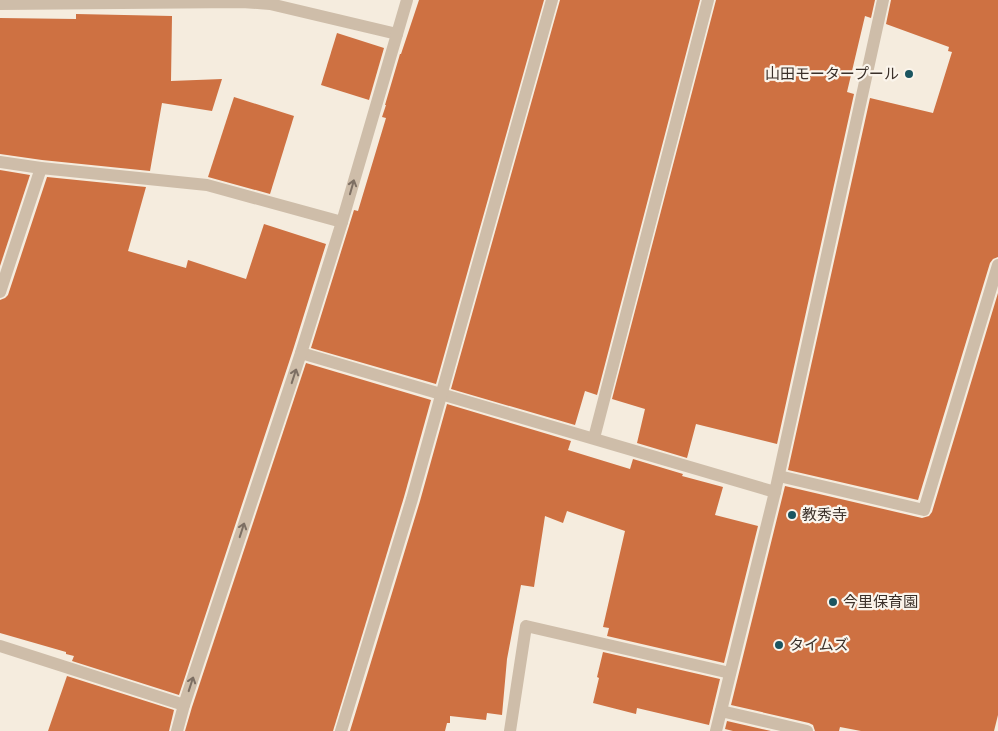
<svg xmlns="http://www.w3.org/2000/svg" width="998" height="731" font-family="'Space Grotesk','Noto Sans JP',sans-serif">
  <style>
    .building { fill: #ce7142 }
    .lines { fill: none; stroke-linecap: round; stroke-linejoin: round }
    .minor { stroke: #cebda9; stroke-width: 12 }
    .oneway { stroke: #7d6f63 }
    .poi-dot { fill: #1b5560; stroke: #fbf5ec; stroke-width: 2 }
    .labels { text-anchor: middle; stroke-width: 4.5; stroke-linejoin: round; paint-order: stroke }
    .poi-label { font-size: 15px; fill: #3b3029; stroke: #fbf5ec; text-anchor: start }
  </style>
  <rect width="100%" height="100%" fill="#f5ecde"/>
  <g class="building">
    <path d="M419,0H544L436,384L311,348L354,210L358,211L386,118L382,117L386,105H385L400,54H401Z"/>
    <path d="M560,0H700L597,395L585,391L575,425L451,389Z"/>
    <path d="M716,0H875L871,18L865,16L847,92L854,94L777,444L696,424L687,458L637,443L645,409L612,399Z"/>
    <path d="M891,0H998V257L993,259L990,263L918,500L788,470L870,98L933,113L952,52L948,51L949,47L886,24Z"/>
    <path d="M76,14L172,16L171,81L222,79L212,111L162,103L150,171L42,160L0,154V18L76,19Z"/>
    <path d="M337,33L384,48L369,100L321,85Z"/>
    <path d="M234,97L294,116L270,194L208,177Z"/>
    <path d="M0,170L30,175L0,266Z"/>
    <path d="M47,177L146,187L128,251L186,268L188,260L246,279L264,224L326,244L293,350L179,695L72,661L74,656L66,654V652L0,633V300L5,298L8,295Z"/>
    <path d="M998,293V715L994,731H861L840,727L839,731H815L813,725L809,723L731,705L785,486L922,518L929,516L932,512Z"/>
    <path d="M306,363L431,400L404,497L333,731H185L192,707Z"/>
    <path d="M447,404L571,441L568,450L630,469L633,459L683,474L682,476L723,487L715,515L758,526L724,663L607,636L609,628L603,627L625,531L567,511L563,523L545,516L534,587L521,585L507,659L502,715L487,713L486,720L450,716V723H447L445,731H350L420,501Z"/>
    <path d="M603,652L720,679L709,725L637,708L636,714L593,703L599,678L597,677Z"/>
    <path d="M67,676L174,710L169,731H48Z"/>
    <path d="M727,721L771,731H733L725,729Z"/>
  </g>
  <g class="lines">
    <g class="minor">
      <path d="M0,4L242,2L270,4L397,34"/>
      <path d="M0,162L41,168L207,185L342,222"/>
      <path d="M0,292L41,168"/>
      <path d="M301,353L775,492"/>
      <path d="M594,438L708,0"/>
      <path d="M779,476L924,510L998,265"/>
      <path d="M0,646L184,705"/>
      <path d="M721,711L807,731"/>
      <path d="M177,731L184,705L301,353L342,222L407,0"/>
      <path d="M341,731L412,499L552,0"/>
      <path d="M510,731L526,626L730,673"/>
      <path d="M716,731L775,492L883,0"/>
    </g>
  </g>
  <defs><path id="oneway-shaft" d="M-6 0H5M1.5-3L5.5 0L1.5 3" fill="none" stroke-width="1.6" stroke-linecap="round" stroke-linejoin="round" transform="scale(1.25)"/></defs>
  <g class="oneway">
    <use href="#oneway-shaft" transform="translate(352 187) rotate(-74)"/>
    <use href="#oneway-shaft" transform="translate(294 376) rotate(-72)"/>
    <use href="#oneway-shaft" transform="translate(242 530) rotate(-72)"/>
    <use href="#oneway-shaft" transform="translate(191 684) rotate(-72)"/>
  </g>
  <g class="poi-dot">
    <circle cx="909" cy="74" r="5"/>
    <circle cx="792" cy="515" r="5"/>
    <circle cx="833" cy="602" r="5"/>
    <circle cx="779" cy="645" r="5"/>
  </g>
  <g class="labels">
    <g class="poi-label">
      <text x="899" y="79" text-anchor="end">山田モータープール</text>
      <text x="802" y="520">教秀寺</text>
      <text x="843" y="607">今里保育園</text>
      <text x="789" y="650">タイムズ</text>
    </g>
  </g>
</svg>
